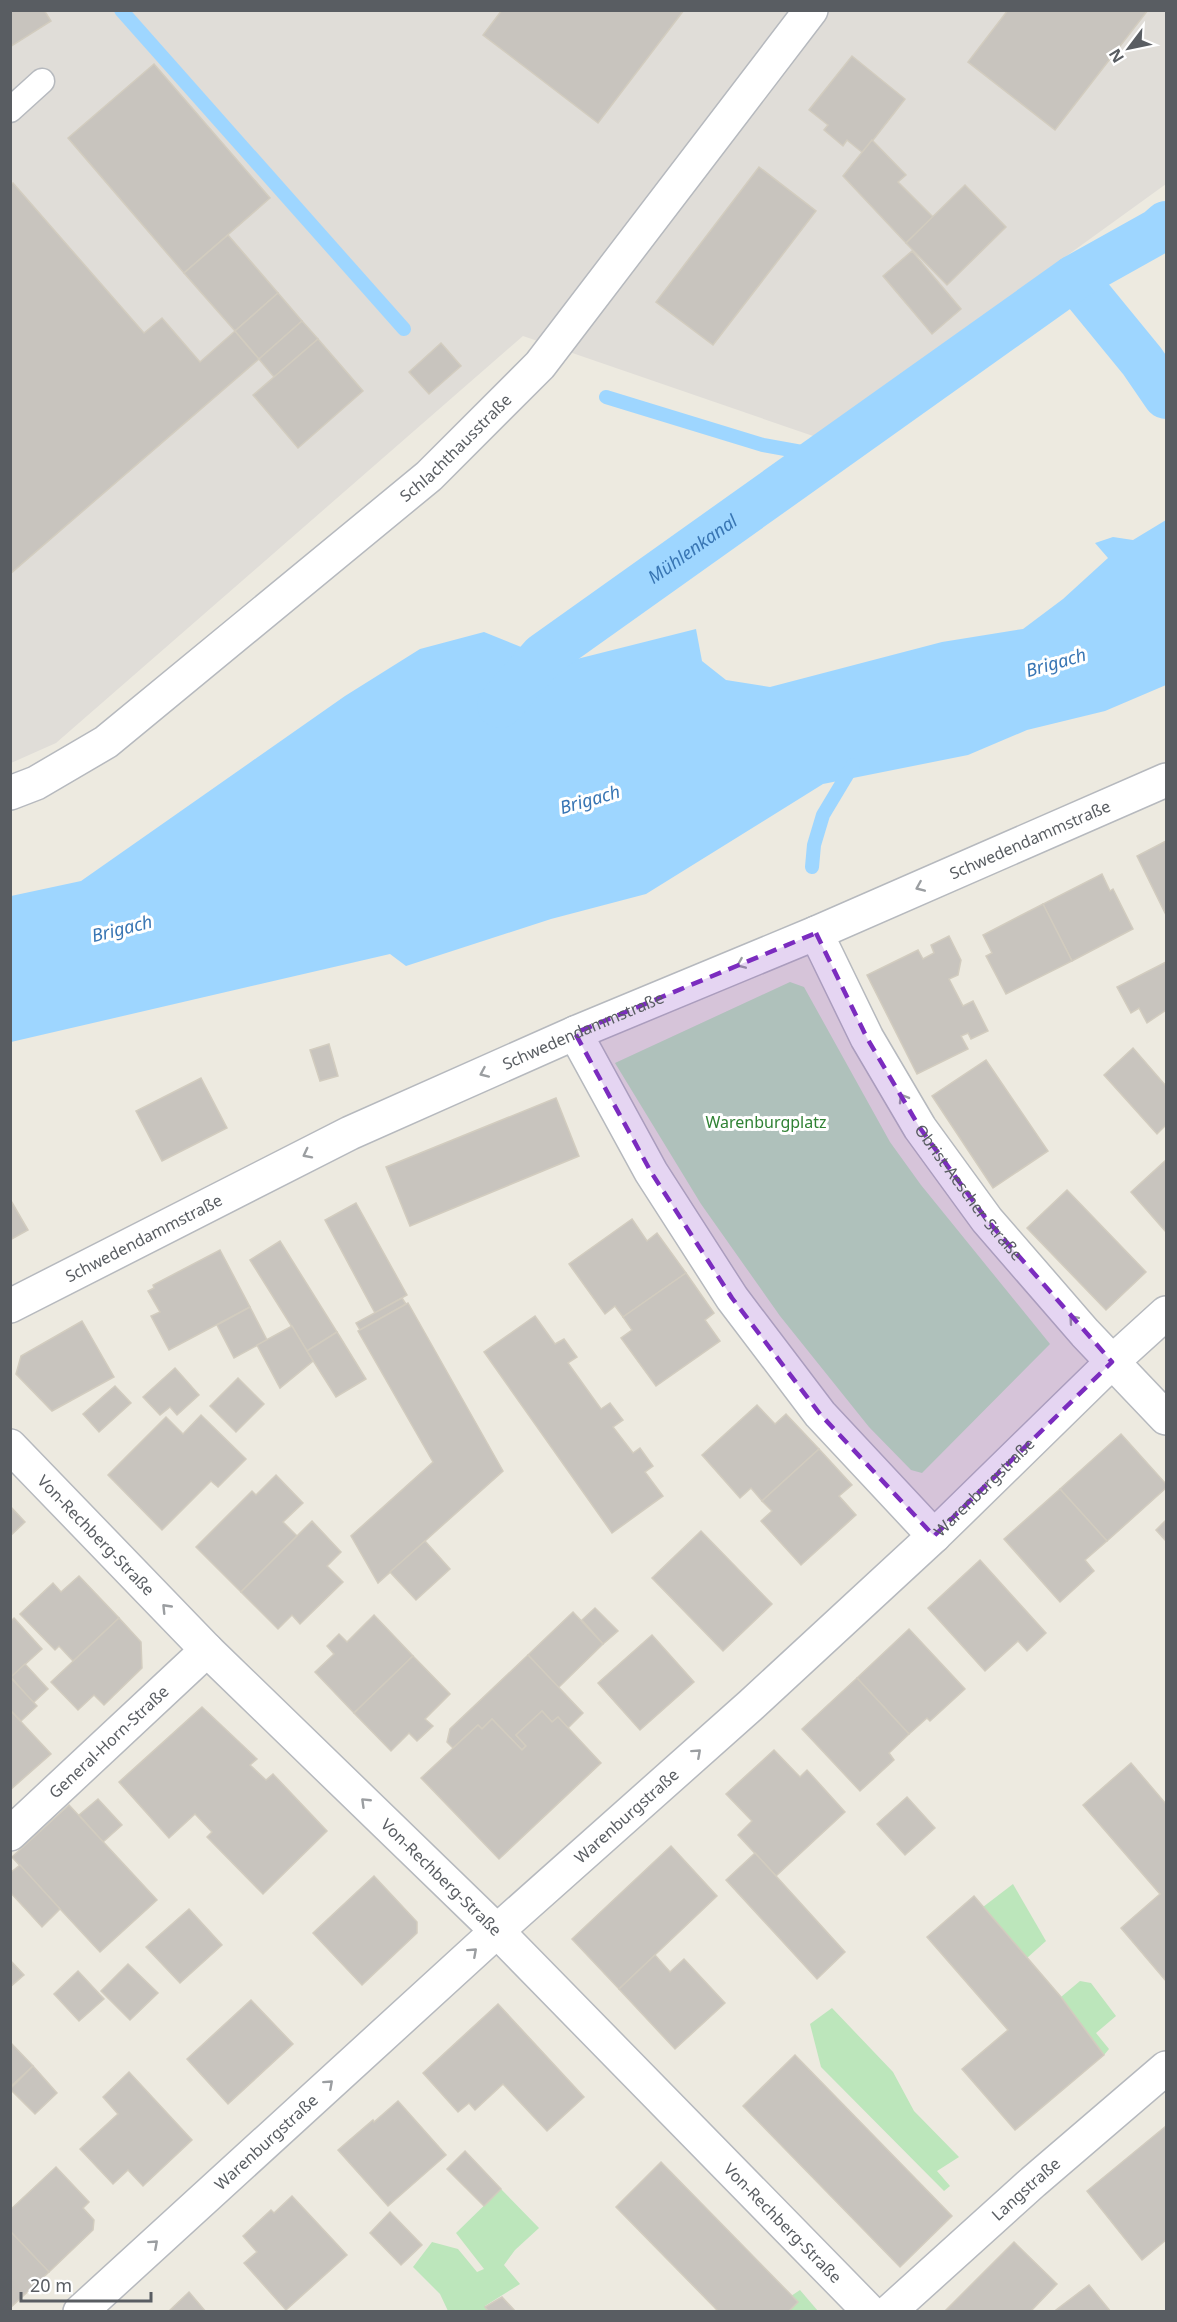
<svg xmlns="http://www.w3.org/2000/svg" width="1177" height="2322" font-family="'Noto Sans',sans-serif">
  <style>
    .industrial { fill: #e0ddd8 }
    .green { fill: #bce6bb }
    .water { fill: #9ed6ff }
    .lines { fill: none; stroke-linecap: round; stroke-linejoin: round }
    .stream { stroke: #9ed6ff; stroke-width: 14 }
    .canal { stroke: #9ed6ff; stroke-width: 46 }
    .building { fill: #c8c4be; stroke: #d2ccbf; stroke-width: 1.5 }
    .service-casing { stroke: #b6b9be; stroke-width: 27 }
    .minor-casing { stroke: #b6b9be; stroke-width: 36 }
    .tertiary-casing { stroke: #b6b9be; stroke-width: 36 }
    .service { stroke: #fff; stroke-width: 24 }
    .minor { stroke: #fff; stroke-width: 33 }
    .tertiary { stroke: #fff; stroke-width: 33 }
    .oneway { stroke: #9b9ea1 }
    .marked { fill: #7b2cbf; fill-opacity: 0.2; stroke: #7b2cbf; stroke-width: 4.5; stroke-dasharray: 12 8; stroke-linejoin: round }
    .labels { text-anchor: middle; stroke-width: 6; stroke-linejoin: round; paint-order: stroke }
    .street-label { font-size: 16px; fill: #595d62; stroke: #fff }
    .park-label { font-size: 16px; fill: #308234; stroke: #fff }
    .water-label { font-size: 18px; font-style: italic; fill: #3976b4; stroke: #fff }
  </style>
  <rect width="100%" height="100%" fill="#edeae0"/>
  <path class="industrial" d="M10,11H1166V184L816,437L523,336L56,743L11,763Z"/>
  <g class="green">
    <path d="M790,982L804,987L890,1142L921,1185L1050,1344L922,1473L911,1470L869,1427L780,1316L701,1204L615,1063Z"/>
    <path d="M1013,1884L1046,1941L1027,1958L983,1907Z"/>
    <path d="M1080,1981L1091,1983L1116,2016L1096,2033L1109,2049L1104,2055L1061,1997Z"/>
    <path d="M832,2008L893,2072L914,2111L959,2157L937,2171L950,2186L944,2191L821,2067L810,2024Z"/>
    <path d="M501,2189L539,2228L515,2250L504,2265L520,2284L485,2306L489,2311H448L440,2294L413,2267L432,2242L458,2249L477,2272L484,2269L456,2233Z"/>
    <path d="M800,2290L818,2311L788,2312L791,2296Z"/>
  </g>
  <path class="water" d="M1166,520V685L1105,711L1027,730L968,755L823,784L646,894L551,919L406,966L390,954L11,1042V896L81,881L345,696L420,649L484,632L561,663L696,629L702,661L726,680L770,687L942,642L1023,629L1063,599L1108,558L1095,543L1113,537L1133,540Z"/>
  <g class="lines">
    <g class="stream">
      <path d="M121,10L404,329"/>
      <path d="M606,397L763,445L824,456"/>
      <path d="M812,867L814,845L823,815L853,765"/>
    </g>
    <g class="canal">
      <path d="M1074,278L1142,361L1166,396"/>
      <path id="s1" d="M500,705L543,656L1074,278L1158,231L1166,224"/>
    </g>
  </g>
  <g class="building">
    <path d="M10,10H44L51,21L10,47Z"/>
    <path d="M502,10H684L598,123L483,35Z"/>
    <path d="M1008,10H1148L1055,130L968,62Z"/>
    <path d="M852,56L905,99L863,153L847,140L843,146L824,130L828,125L809,110Z"/>
    <path d="M154,64L270,198L184,273L68,138Z"/>
    <path d="M872,140L906,175L898,182L933,217L906,243L843,176Z"/>
    <path d="M759,167L816,211L713,345L656,302Z"/>
    <path d="M13,183L144,333L162,318L200,362L235,331L259,359L10,574V185Z"/>
    <path d="M965,185L1006,227L947,285L906,243Z"/>
    <path d="M228,235L278,293L235,331L184,273Z"/>
    <path d="M912,251L961,309L932,334L883,276Z"/>
    <path d="M278,293L302,321L259,359L235,331Z"/>
    <path d="M302,321L318,339L274,377L259,359Z"/>
    <path d="M318,339L363,391L298,448L253,395Z"/>
    <path d="M441,343L461,366L429,394L409,372Z"/>
    <path d="M1166,841V915L1137,856Z"/>
    <path d="M1102,874L1110,891L1113,889L1133,929L1072,961L1043,904Z"/>
    <path d="M1043,904L1072,961L1006,994L986,956L992,953L983,935Z"/>
    <path d="M949,936L961,960L958,975L949,979L963,1006L973,1001L988,1031L971,1039L968,1033L961,1036L968,1049L917,1074L867,975L918,950L923,959L934,953L931,945Z"/>
    <path d="M1166,962V1010L1147,1023L1139,1008L1131,1013L1117,987Z"/>
    <path d="M329,1044L338,1076L320,1081L310,1050Z"/>
    <path d="M1133,1048L1166,1086V1125L1157,1134L1104,1075Z"/>
    <path d="M986,1060L1048,1151L993,1188L932,1096Z"/>
    <path d="M201,1078L227,1128L162,1161L136,1111Z"/>
    <path d="M556,1098L579,1156L410,1226L386,1167Z"/>
    <path d="M1166,1160V1232L1131,1192Z"/>
    <path d="M1067,1190L1146,1272L1106,1310L1027,1228Z"/>
    <path d="M10,1199L28,1230L10,1240Z"/>
    <path d="M356,1203L407,1295L375,1313L325,1220Z"/>
    <path d="M632,1219L647,1241L657,1233L686,1273L623,1317L615,1306L605,1314L569,1264Z"/>
    <path d="M280,1241L337,1332L307,1351L250,1260Z"/>
    <path d="M220,1250L250,1307L169,1350L151,1316L160,1312L148,1291L154,1288L153,1285Z"/>
    <path d="M686,1273L714,1313L705,1320L720,1341L656,1386L621,1338L632,1330L623,1317Z"/>
    <path d="M402,1298L406,1304L360,1330L356,1323Z"/>
    <path d="M408,1303L503,1471L378,1583L351,1536L433,1462L358,1331Z"/>
    <path d="M250,1307L267,1340L234,1358L217,1325Z"/>
    <path d="M535,1316L555,1344L564,1339L577,1357L568,1363L601,1409L610,1403L623,1420L613,1427L633,1453L640,1448L653,1466L645,1472L663,1496L612,1533L484,1352Z"/>
    <path d="M82,1321L114,1377L52,1411L16,1374L21,1356Z"/>
    <path d="M292,1326L313,1361L280,1388L257,1345Z"/>
    <path d="M337,1332L366,1379L336,1397L307,1351Z"/>
    <path d="M175,1368L199,1395L177,1415L170,1407L160,1415L143,1397Z"/>
    <path d="M238,1378L264,1404L236,1432L210,1406Z"/>
    <path d="M115,1386L131,1403L99,1432L83,1414Z"/>
    <path d="M757,1405L775,1424L786,1414L819,1449L762,1501L751,1488L740,1498L702,1455Z"/>
    <path d="M201,1415L246,1459L218,1487L211,1481L162,1530L108,1475L166,1417L183,1434Z"/>
    <path d="M1121,1434L1166,1484V1488L1107,1541L1060,1489Z"/>
    <path d="M819,1449L852,1485L839,1496L856,1515L801,1565L761,1521L772,1511L762,1501Z"/>
    <path d="M276,1475L303,1503L283,1522L297,1536L241,1592L196,1547L252,1491L256,1495Z"/>
    <path d="M1060,1489L1107,1541L1085,1560L1094,1571L1060,1602L1004,1539Z"/>
    <path d="M10,1506L25,1522L10,1536Z"/>
    <path d="M1166,1520V1541L1156,1530Z"/>
    <path d="M312,1521L341,1552L327,1566L343,1582L300,1624L292,1615L278,1629L241,1592Z"/>
    <path d="M701,1531L772,1604L723,1651L652,1578Z"/>
    <path d="M425,1541L450,1569L416,1600L390,1572Z"/>
    <path d="M980,1560L1046,1633L1027,1651L1018,1641L985,1671L928,1608Z"/>
    <path d="M79,1576L119,1618L73,1661L59,1646L55,1650L20,1614L53,1583L61,1592Z"/>
    <path d="M595,1608L618,1631L603,1644L582,1620Z"/>
    <path d="M573,1612L603,1644L558,1688L528,1655Z"/>
    <path d="M374,1615L413,1656L354,1713L315,1672L334,1654L327,1646L339,1634L347,1642Z"/>
    <path d="M14,1618L42,1649L11,1677L10,1622Z"/>
    <path d="M119,1618L141,1642L142,1668L104,1705L94,1695L78,1710L51,1682Z"/>
    <path d="M909,1629L965,1689L930,1721L927,1718L909,1734L857,1678Z"/>
    <path d="M652,1635L694,1682L640,1730L598,1683Z"/>
    <path d="M528,1655L583,1713L568,1728L558,1717L552,1722L542,1711L516,1735L526,1746L522,1750L492,1719L482,1729L478,1725L453,1748L447,1742L450,1729Z"/>
    <path d="M413,1656L450,1694L425,1719L433,1726L417,1741L409,1733L391,1751L354,1713Z"/>
    <path d="M25,1664L48,1689L33,1703L11,1677Z"/>
    <path d="M10,1677L37,1706L21,1721L10,1710Z"/>
    <path d="M857,1678L909,1734L889,1753L894,1760L860,1791L802,1729Z"/>
    <path d="M202,1707L257,1759L250,1765L266,1780L273,1774L327,1831L263,1894L207,1837L212,1832L195,1814L169,1838L119,1782Z"/>
    <path d="M10,1710L51,1754L10,1790Z"/>
    <path d="M542,1711L552,1722L558,1717L601,1763L499,1859L421,1778L478,1725L482,1729L492,1719L522,1750L526,1746L516,1735Z"/>
    <path d="M774,1750L800,1777L807,1770L845,1812L776,1876L738,1835L752,1821L726,1794Z"/>
    <path d="M1131,1763L1166,1804V1981L1121,1928L1160,1894L1083,1805Z"/>
    <path d="M907,1797L935,1828L905,1855L877,1824Z"/>
    <path d="M98,1799L122,1825L103,1842L79,1815Z"/>
    <path d="M69,1805L157,1900L100,1952L12,1857Z"/>
    <path d="M671,1846L717,1896L619,1989L572,1939Z"/>
    <path d="M755,1853L845,1952L817,1979L726,1880Z"/>
    <path d="M20,1865L60,1909L42,1927L10,1892V1873Z"/>
    <path d="M374,1876L417,1922V1933L362,1985L313,1933Z"/>
    <path d="M974,1896L1061,1997L1104,2055L1015,2130L962,2069L1008,2030L927,1937Z"/>
    <path d="M189,1909L222,1945L180,1983L146,1947Z"/>
    <path d="M655,1955L670,1972L684,1959L725,2003L675,2049L619,1989Z"/>
    <path d="M10,1960L24,1975L10,1987Z"/>
    <path d="M128,1964L158,1993L130,2020L101,1991Z"/>
    <path d="M78,1971L104,1999L79,2021L54,1994Z"/>
    <path d="M251,2000L293,2044L228,2104L187,2059Z"/>
    <path d="M498,2004L584,2097L547,2131L503,2084L475,2110L469,2103L458,2112L423,2073Z"/>
    <path d="M10,2042L33,2066L10,2087Z"/>
    <path d="M795,2055L952,2216L900,2267L743,2106Z"/>
    <path d="M33,2066L57,2093L35,2114L10,2089Z"/>
    <path d="M129,2072L192,2140L143,2186L128,2170L113,2184L80,2149L118,2114L103,2097Z"/>
    <path d="M398,2101L446,2155L388,2206L338,2150L373,2120L374,2122Z"/>
    <path d="M1166,2126V2240L1142,2260L1087,2191Z"/>
    <path d="M465,2151L501,2189L484,2206L447,2169Z"/>
    <path d="M661,2162L798,2302L788,2312H719L616,2207Z"/>
    <path d="M56,2167L89,2202L83,2208L94,2220L93,2230L49,2272L10,2231V2210Z"/>
    <path d="M292,2196L347,2255L286,2310L244,2263L257,2252L243,2236L271,2210L274,2213Z"/>
    <path d="M390,2212L422,2245L401,2265L370,2233Z"/>
    <path d="M10,2231L49,2272L10,2308Z"/>
    <path d="M1014,2242L1057,2284L1030,2312H944Z"/>
    <path d="M1089,2285L1111,2312H1057L1056,2310Z"/>
    <path d="M189,2292L206,2312H168Z"/>
    <path d="M502,2297L516,2312H489L485,2307Z"/>
  </g>
  <g class="lines">
    <defs>
      <path id="service" d="M10,110L42,81"/>
      <g id="minor">
        <path id="s2" d="M10,793L36,783L106,742L429,476L540,365L811,10"/>
        <path id="s3" d="M816,933L867,1038L920,1128L987,1220L1085,1333L1166,1418"/>
        <path d="M575,1033L651,1172L732,1298L820,1414L934,1536"/>
        <path id="s4" d="M10,1446L207,1650L497,1931L870,2312"/>
        <path id="s5" d="M10,1834L207,1650"/>
        <path id="s6" d="M889,2312L1033,2182L1166,2068"/>
      </g>
      <g id="tertiary">
        <path id="s7" d="M10,1306L350,1133L575,1033L816,933L1166,780"/>
        <path id="s8" d="M80,2312L497,1931L751,1705L934,1536L1112,1362L1166,1313"/>
      </g>
    </defs>
    <use href="#service" class="service-casing"/>
    <use href="#minor" class="minor-casing"/>
    <use href="#tertiary" class="tertiary-casing"/>
    <use href="#service" class="service"/>
    <use href="#minor" class="minor"/>
    <use href="#tertiary" class="tertiary"/>
  </g>
  <defs><path id="oneway-chevron" d="M-2-3.5L2.5 0L-2 3.5" fill="none" stroke-width="1.6" stroke-linecap="round" stroke-linejoin="round" transform="scale(1.5)"/></defs>
  <g class="oneway">
    <use href="#oneway-chevron" transform="translate(920 887) rotate(157)"/>
    <use href="#oneway-chevron" transform="translate(741 964) rotate(157)"/>
    <use href="#oneway-chevron" transform="translate(484 1073) rotate(156)"/>
    <use href="#oneway-chevron" transform="translate(903 1098) rotate(-120)"/>
    <use href="#oneway-chevron" transform="translate(307 1154) rotate(153)"/>
    <use href="#oneway-chevron" transform="translate(1073 1319) rotate(-131)"/>
    <use href="#oneway-chevron" transform="translate(166 1608) rotate(-134)"/>
    <use href="#oneway-chevron" transform="translate(697 1753) rotate(-42)"/>
    <use href="#oneway-chevron" transform="translate(365 1802) rotate(-136)"/>
    <use href="#oneway-chevron" transform="translate(473 1952) rotate(-42)"/>
    <use href="#oneway-chevron" transform="translate(329 2084) rotate(-42)"/>
    <use href="#oneway-chevron" transform="translate(154 2244) rotate(-42)"/>
  </g>
  <path class="marked" d="M816,933L867,1038L920,1128L987,1220L1112,1362L934,1536L820,1414L732,1298L651,1172L575,1033Z"/>
  <g class="labels">
    <g class="street-label">
      <text dy="6" stroke="none"><textPath href="#s2" startOffset="566">Schlachthausstraße</textPath></text>
      <text dy="6" stroke="none"><textPath href="#s7" startOffset="1122">Schwedendammstraße</textPath></text>
      <text dy="6" stroke="none"><textPath href="#s7" startOffset="636">Schwedendammstraße</textPath></text>
      <text dy="6" stroke="none"><textPath href="#s3" startOffset="302">Obrist-Aescher-Straße</textPath></text>
      <text dy="6" stroke="none"><textPath href="#s7" startOffset="150">Schwedendammstraße</textPath></text>
      <text dy="6" stroke="none"><textPath href="#s8" startOffset="1224">Warenburgstraße</textPath></text>
      <text dy="6" stroke="none"><textPath href="#s4" startOffset="124">Von-Rechberg-Straße</textPath></text>
      <text dy="6" stroke="none"><textPath href="#s5" startOffset="135">General-Horn-Straße</textPath></text>
      <text dy="6" stroke="none"><textPath href="#s8" startOffset="738">Warenburgstraße</textPath></text>
      <text dy="6" stroke="none"><textPath href="#s4" startOffset="610">Von-Rechberg-Straße</textPath></text>
      <text dy="6" stroke="none"><textPath href="#s8" startOffset="252">Warenburgstraße</textPath></text>
      <text dy="6" stroke="none"><textPath href="#s6" startOffset="184">Langstraße</textPath></text>
      <text dy="6" stroke="none"><textPath href="#s4" startOffset="1096">Von-Rechberg-Straße</textPath></text>
    </g>
    <g class="park-label">
      <text x="766" y="1128">Warenburgplatz</text>
    </g>
    <g class="water-label">
      <text dy="6" stroke="none"><textPath href="#s1" startOffset="249">Mühlenkanal</textPath></text>
      <text transform="translate(1056 663) rotate(-16)" y="6">Brigach</text>
      <text transform="translate(590 800) rotate(-16)" y="6">Brigach</text>
      <text transform="translate(122 929) rotate(-14)" y="6">Brigach</text>
    </g>
  </g>
  <rect width="1177" height="2322" fill="none" stroke="#595d62" stroke-width="24"/>
  <g transform="translate(1129 48) rotate(238)" stroke="#ffffff" stroke-width="4.5" paint-order="stroke">
  <path d="M0-4.5L10 22L0 15L-10 22Z" fill="#595d62"/>
  <text y="-9" font-size="16" font-weight="bold" text-anchor="middle" fill="#595d62">N</text>
  </g>
  <path d="M21 2292v9h130v-9" fill="none" stroke="#595d62" stroke-width="3"/>
  <text x="30" y="2292" font-size="18" fill="#595d62" stroke="#ffffff" stroke-width="4.5" paint-order="stroke">20 m</text>
</svg>
